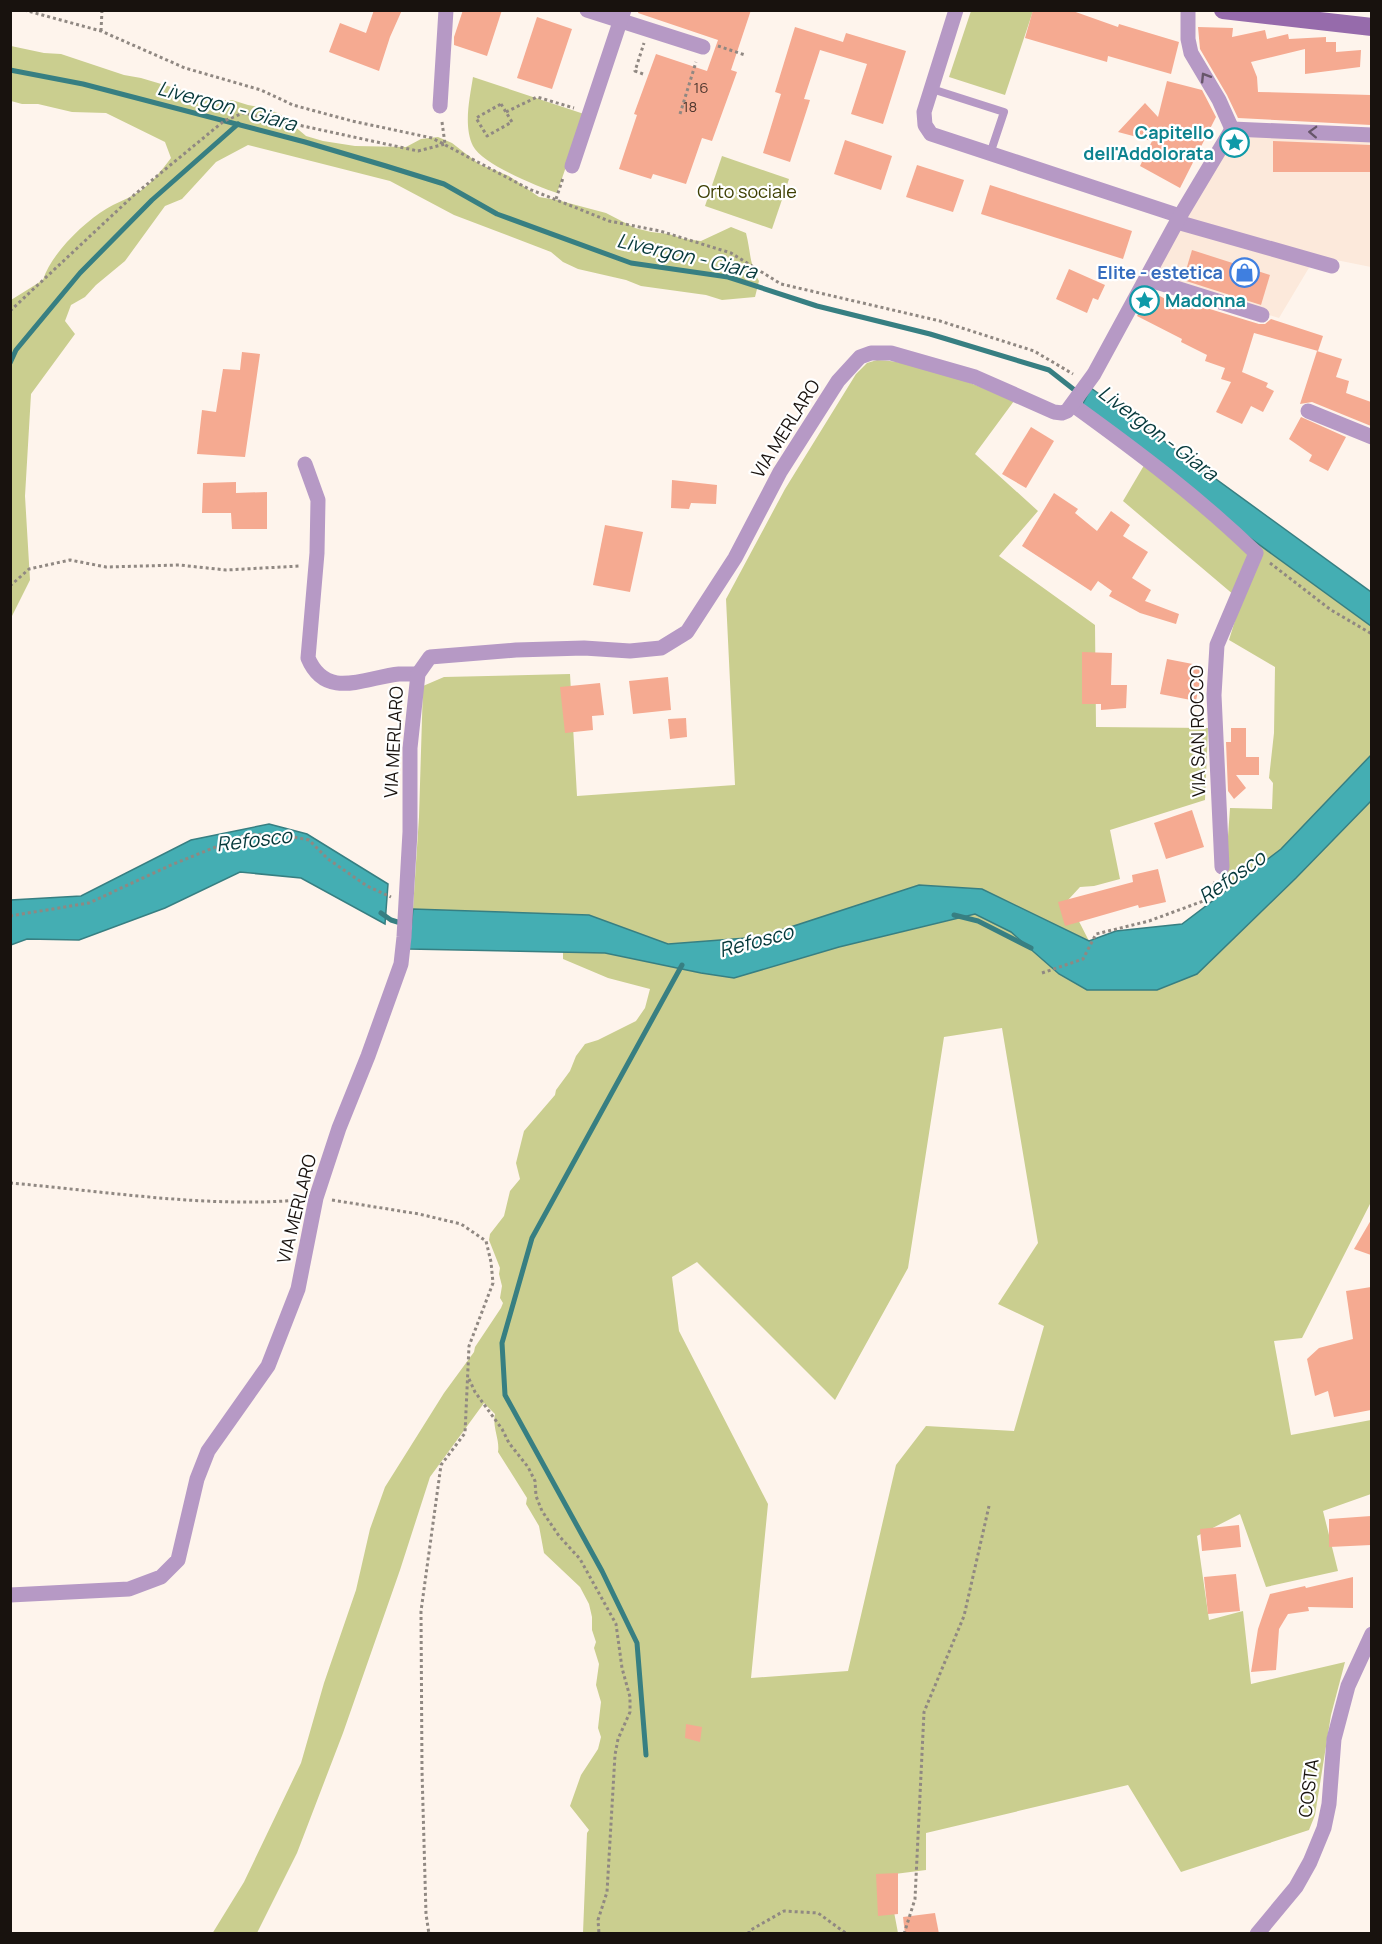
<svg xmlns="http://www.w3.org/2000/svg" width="1382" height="1944" font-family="Manrope,sans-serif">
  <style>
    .built { fill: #fce9db }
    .green { fill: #cace8f; fill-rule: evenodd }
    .water { fill: #44aeb3; stroke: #377f82; stroke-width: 1.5 }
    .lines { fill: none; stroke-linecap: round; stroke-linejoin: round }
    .stream { stroke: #377f82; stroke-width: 5 }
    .building { fill: #f5aa91 }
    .path { stroke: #908882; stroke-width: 3; stroke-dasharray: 3 3; stroke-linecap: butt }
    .lane { stroke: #b699c5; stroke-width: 8 }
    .street { stroke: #b699c5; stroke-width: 15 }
    .secondary { stroke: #966bab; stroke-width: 18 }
    .oneway { stroke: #67566a }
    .labels { text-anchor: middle; stroke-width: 4.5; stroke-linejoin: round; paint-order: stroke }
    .number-label { font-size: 15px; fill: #4f382f }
    .culture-label { font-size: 18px; font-weight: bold; fill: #0d838f; stroke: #fff; text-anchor: end }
    .park-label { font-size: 18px; fill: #3e3f03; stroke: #fff }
    .shop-label { font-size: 18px; font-weight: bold; fill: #366cbe; stroke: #fff; text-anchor: end }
    .street-label { font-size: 18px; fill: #18120e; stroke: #fff }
    .water-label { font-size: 20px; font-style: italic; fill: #06393b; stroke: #fff }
  </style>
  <rect width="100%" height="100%" fill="#fef4ec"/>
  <path class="built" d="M1241,134L1371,135V267L1316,256L1279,318L1153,280L1227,141Z"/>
  <g class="green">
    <path d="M971,11H1033L1005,95L949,77Z"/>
    <path d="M11,46L44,53L61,54L124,75L141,78L215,100H232L248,105L265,108L280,114L306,136L323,141L355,146L406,147L421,139L438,137L452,143L479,164L509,176L539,197L557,200L606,213L635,228L651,232L669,234L684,239L701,241L731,227L746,233C751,253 749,263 759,281L755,297L722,300L706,295L641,286L626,280L578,269L563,262L551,252L454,215L390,181L248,145L216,162L182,199L165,206L125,261L96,285L85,297L71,305L65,321L75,334L31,394L25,496L30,580L11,618V300L43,280C51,254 83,223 106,209C115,203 126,200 135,194C150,186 161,171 171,158L165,142L106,113L72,112L38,104H22L11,101Z"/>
    <path d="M473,77L584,114L557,193C538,187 482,164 473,146C463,126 470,97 473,77Z"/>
    <path d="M722,156L789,179L772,229L705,206Z"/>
    <path d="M877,360C921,362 973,383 1014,401L975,454L1038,511L999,556L1095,625L1096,727L1208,728L1205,800L1110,830L1120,879L1094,886L1080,887L1068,900L1089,941L982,889L919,885L760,937L668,944L589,915L413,909L419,817L423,686L444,677L570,674L577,796L735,785L726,599L785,489L856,374L867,363Z"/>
    <path d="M1146,462L1371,626V755L1281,849L1224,893L1230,808L1272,809L1273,783L1269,778L1274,733L1275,667L1229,640L1241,601L1123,501Z"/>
    <path d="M1371,801V1202L1302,1338L1274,1341L1291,1435L1371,1420V1494L1323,1511L1338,1571L1266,1587L1240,1514L1197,1536L1209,1620L1243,1611L1251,1684L1345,1662L1331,1715L1315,1815L1309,1830L1181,1872L1128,1785L926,1833V1870L887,1875L898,1933H583L587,1833L589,1830L570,1806L581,1775L598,1749L601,1737L598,1728L601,1702L596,1685L599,1664L594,1648L596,1642L592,1630V1617L589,1604L580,1587L544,1553L539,1526L526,1504L527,1498L498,1452C500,1440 492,1427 495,1414L484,1403L430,1477L400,1570L343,1733L297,1853L257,1933L212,1934L244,1882L301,1763L324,1683L356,1590L370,1529L385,1487L444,1393L474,1352L475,1347L501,1308L503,1303L500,1298L502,1286L499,1274L500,1268L489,1240L490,1234L504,1216L510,1191L520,1179L516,1163L524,1131L555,1095L556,1090L570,1071L576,1056L585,1044L598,1040L636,1021L645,1008L650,989L608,978L563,959V952L605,953L701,973L735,977L839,947L975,914L1011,932L1059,974H1197L1296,878ZM1002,1028L1038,1243L998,1304L1044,1326L1014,1431L926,1426L896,1465L848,1671L751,1678L768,1504L679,1331L672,1277L697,1262L835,1400L908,1268L944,1037Z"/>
  </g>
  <g class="water">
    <path d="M1091,388L1371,592V626L1078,413Z"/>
    <path d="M1371,755V801L1296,878L1197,974L1157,990H1087L1059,974L1011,932L975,914L839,947L734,978L701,973L605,953L409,949L413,909L589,915L668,944L760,937L919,885L982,889L1089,941L1116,931L1182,924L1281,849Z"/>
    <path d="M269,824L307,834L388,884L385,924L301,878L240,872L165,908L79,940L27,939L11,945V900L81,896L191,840Z"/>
  </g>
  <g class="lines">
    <g class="stream">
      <path d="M10,70L83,84L305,142L386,166L444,184L497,214L631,263L728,277L817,306L930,334L1049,370L1077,392"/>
      <path d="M10,363L16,350L80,273L152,200L238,124"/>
      <path d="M381,913L391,920L404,924"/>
      <path d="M954,915L978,921L1031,948"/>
      <path d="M646,1755L637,1643L602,1571L505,1395L502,1343L532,1238L682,965"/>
    </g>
  </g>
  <g class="building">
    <path d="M374,10H402L390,37L379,71L329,52L340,23L366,33Z"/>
    <path d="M463,10H502L487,56L454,45V37Z"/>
    <path d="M639,10H751L731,70L737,72L712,141L702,138L686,184L653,174L651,179L619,169L637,115L634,114L656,54L707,71L718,40L638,13Z"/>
    <path d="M1033,10H1070L1118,27L1119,24L1179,42L1171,74L1108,56L1107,62L1025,38Z"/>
    <path d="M537,17L572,29L552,89L517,78Z"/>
    <path d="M795,27L843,42L846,33L906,51L883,124L851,114L867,64L820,50L804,99L810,100L790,162L763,153L781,94L775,92Z"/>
    <path d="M1198,27L1233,28L1232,37L1265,30L1267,39L1288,34L1289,39L1326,37V42H1336V52L1361,50L1360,67L1305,74V49L1251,62L1257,77L1258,92L1371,95V125L1238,118L1227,95L1200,49Z"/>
    <path d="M1167,81L1202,90L1216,117L1180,188L1140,166L1152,141L1118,132L1145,103L1158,117Z"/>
    <path d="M845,140L892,156L881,190L834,174Z"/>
    <path d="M1273,141L1371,145V172H1273Z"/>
    <path d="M917,165L964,180L953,212L906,197Z"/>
    <path d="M990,185L1132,231L1123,259L981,214Z"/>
    <path d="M1192,250L1270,275L1261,305L1183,280Z"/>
    <path d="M1069,269L1105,285L1098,300L1093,298L1087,313L1056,299Z"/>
    <path d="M1156,294L1175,304L1177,299L1259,324H1265L1271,319L1323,336L1318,351L1254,333L1242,372L1268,383L1266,387L1274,391L1263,412L1251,406L1242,424L1216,412L1231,382L1221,379L1225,368L1205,361L1207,355L1181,342L1182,339L1137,316L1145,301L1151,304Z"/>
    <path d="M1317,351L1342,359L1336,377L1349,381L1346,393L1371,402V426L1312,402L1300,404Z"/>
    <path d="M242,352L260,354L245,457L197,454L202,410L216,412L223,369L240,370Z"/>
    <path d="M1301,417L1346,437L1328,471L1309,461L1312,455L1289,439Z"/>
    <path d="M1031,427L1054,441L1026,488L1002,474Z"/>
    <path d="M672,480L717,485L716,504L691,503L689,509L671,508Z"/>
    <path d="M236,482V493L267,492V529H232L231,513H202L203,483Z"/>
    <path d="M1054,493L1078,509L1075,513L1097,531L1111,511L1130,525L1123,536L1148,552L1132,578L1151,590L1145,601L1179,614L1176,624L1140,613L1109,596L1112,591L1098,581L1091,591L1022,546Z"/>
    <path d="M605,525L643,532L630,592L593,585Z"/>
    <path d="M1082,652L1112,653L1111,685H1127L1126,708L1101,710V704H1082Z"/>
    <path d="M1167,659L1203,666L1196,701L1160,694Z"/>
    <path d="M668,677L671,710L633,714L629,681Z"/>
    <path d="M600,683L604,715L592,716L593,730L565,733L560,687Z"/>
    <path d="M686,718L687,737L670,739L668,719Z"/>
    <path d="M1231,728H1246V757H1259V775H1236L1246,788L1234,799L1228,791L1226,742H1231Z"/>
    <path d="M1192,810L1204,847L1166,859L1154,823Z"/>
    <path d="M1158,869L1166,902L1139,908L1138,905L1065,926L1058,902L1133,882L1132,875Z"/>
    <path d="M1371,1220V1255L1354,1249Z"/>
    <path d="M1371,1287V1410L1334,1417L1328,1391L1315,1396L1307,1359L1319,1348L1353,1339L1346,1291Z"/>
    <path d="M1371,1516V1545L1329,1547V1519Z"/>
    <path d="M1239,1525L1241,1547L1202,1551L1200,1529Z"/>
    <path d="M1236,1574L1240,1611L1208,1614L1204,1577Z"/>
    <path d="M1353,1577V1608L1308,1607L1309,1611L1288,1614L1279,1629L1276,1670L1251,1672L1258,1629L1270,1594L1305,1586L1306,1588Z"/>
    <path d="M686,1724L702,1727L700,1742L685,1738Z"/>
    <path d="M898,1873V1914L878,1916L876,1874Z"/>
    <path d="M935,1913L939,1934H905L903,1917Z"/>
  </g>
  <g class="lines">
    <g class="path">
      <path d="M24,10L101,31L185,68L261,90L293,105L352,121L432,138L529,189L609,221L660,231L731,253L781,284L940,321L1034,351L1073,374"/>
      <path d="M101,31L102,10"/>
      <path d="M718,46L745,55"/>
      <path d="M643,74L635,71L644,43"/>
      <path d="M501,104L512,122L487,136L476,118Z"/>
      <path d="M506,112L537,97L574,108"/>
      <path d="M680,114L696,62"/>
      <path d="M442,122L445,144"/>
      <path d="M556,199L563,178"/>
      <path d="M10,311L134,195L224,121L243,113L418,151L445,144"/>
      <path d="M1270,563L1331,610L1372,634"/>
      <path d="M10,586L29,569L70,560L106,567L179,565L226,570L300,566"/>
      <path d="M10,916L89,903L171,865L248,834L288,836L309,840L328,859L367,886L391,897"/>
      <path d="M1042,973L1083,959L1096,934L1149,921L1206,900L1216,880"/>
      <path d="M10,1183C104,1191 205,1208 299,1200"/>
      <path d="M332,1200L419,1214L461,1224L486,1241L491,1262L493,1283L469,1346L465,1433L441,1465L421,1611L422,1771L426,1914L429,1934"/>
      <path d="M469,1379L475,1392L502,1429L509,1443L528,1467L535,1481L536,1496L542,1511L559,1536L580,1559L616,1624L622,1668L630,1697V1712L618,1739L615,1755L607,1892L598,1920L599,1934"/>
      <path d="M749,1934V1931L784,1911L818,1913L847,1934"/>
      <path d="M904,1934L915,1899L924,1712L964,1616L989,1506"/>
    </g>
    <path class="lane" d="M932,89L1004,112L990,154"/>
    <g class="street">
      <path d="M587,10L703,47"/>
      <path d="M956,10L924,112L925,125L931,134L1180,216"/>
      <path d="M1188,10V39L1191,53L1219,100L1232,129"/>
      <path d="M440,106L446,10"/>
      <path d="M1232,129L1372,135"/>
      <path d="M572,166L624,10"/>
      <path d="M1177,222L1332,266"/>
      <path d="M1147,279L1262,315"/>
      <path d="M1073,405C1138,452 1198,497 1256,553L1217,645L1214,695L1222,867"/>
      <path d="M1308,411L1372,437"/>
      <path d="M305,464L318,500L317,553L308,658C326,701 366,677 399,674C405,674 412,674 418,674"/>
      <path d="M10,1595L129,1589L161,1577L178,1560L197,1479L208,1451L268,1366L298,1289L316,1198L339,1128L368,1056L401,964L404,937L410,832V748L418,674L430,657L516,650L584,648L630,651L661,648L687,632L735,558L780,472L838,381L860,357L871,353H891L975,377L1054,412L1062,413L1067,411L1094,374L1180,216L1232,129"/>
      <path d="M1257,1934L1296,1887L1310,1862L1324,1828L1329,1804L1334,1739L1348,1686L1372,1634"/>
    </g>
    <path class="secondary" d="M1223,10L1372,27"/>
  </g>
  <defs><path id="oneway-chevron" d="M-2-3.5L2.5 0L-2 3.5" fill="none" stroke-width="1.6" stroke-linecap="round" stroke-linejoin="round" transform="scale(1.5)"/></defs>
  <g class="oneway">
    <use href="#oneway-chevron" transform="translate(1205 77) rotate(-122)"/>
    <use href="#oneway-chevron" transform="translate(1313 132) rotate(-178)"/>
  </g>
  <defs>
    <symbol id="sight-ring" viewBox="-11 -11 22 22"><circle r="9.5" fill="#fff" stroke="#0f9aa8" stroke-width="1.5"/><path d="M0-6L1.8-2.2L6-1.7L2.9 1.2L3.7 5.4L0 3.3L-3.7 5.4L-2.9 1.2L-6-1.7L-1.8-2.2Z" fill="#0f9aa8"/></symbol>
    <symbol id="shop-ring" viewBox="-11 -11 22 22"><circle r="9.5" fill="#fff" stroke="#3f7fe0" stroke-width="1.5"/><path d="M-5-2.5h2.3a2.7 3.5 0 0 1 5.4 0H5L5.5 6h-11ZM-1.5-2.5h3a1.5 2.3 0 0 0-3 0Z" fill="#3f7fe0"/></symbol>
  </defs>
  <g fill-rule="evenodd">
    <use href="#sight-ring" x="1218" y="126" width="33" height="33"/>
    <use href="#shop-ring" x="1228" y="256" width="33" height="33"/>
    <use href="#sight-ring" x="1128" y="284" width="33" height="33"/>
  </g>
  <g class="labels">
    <g class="number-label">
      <text x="701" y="93">16</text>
      <text x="690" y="112">18</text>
    </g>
    <g class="culture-label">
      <text x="1214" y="139">Capitello<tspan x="1214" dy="21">dell'Addolorata</tspan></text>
      <text x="1165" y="307" text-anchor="start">Madonna</text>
    </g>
    <g class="park-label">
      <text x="747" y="198">Orto sociale</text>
    </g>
    <g class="shop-label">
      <text x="1223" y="279">Elite - estetica</text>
    </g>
    <g class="street-label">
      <text transform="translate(786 429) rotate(-58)" y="6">VIA MERLARO</text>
      <text transform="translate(1198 731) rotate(-91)" y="6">VIA SAN ROCCO</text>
      <text transform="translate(394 742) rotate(-87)" y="6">VIA MERLARO</text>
      <text transform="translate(297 1209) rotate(-76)" y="6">VIA MERLARO</text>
      <text transform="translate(1309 1788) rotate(-83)" y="6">COSTA</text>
    </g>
    <g class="water-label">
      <text transform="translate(227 106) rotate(15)" y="7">Livergon - Giara</text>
      <text transform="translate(687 256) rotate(13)" y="7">Livergon - Giara</text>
      <text transform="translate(1158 433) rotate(37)" y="7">Livergon - Giara</text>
      <text transform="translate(254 840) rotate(-7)" y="7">Refosco</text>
      <text transform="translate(1232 877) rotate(-35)" y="7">Refosco</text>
      <text transform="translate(756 941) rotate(-15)" y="7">Refosco</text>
    </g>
  </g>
  <rect width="1382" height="1944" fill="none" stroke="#18120e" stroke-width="24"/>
</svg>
